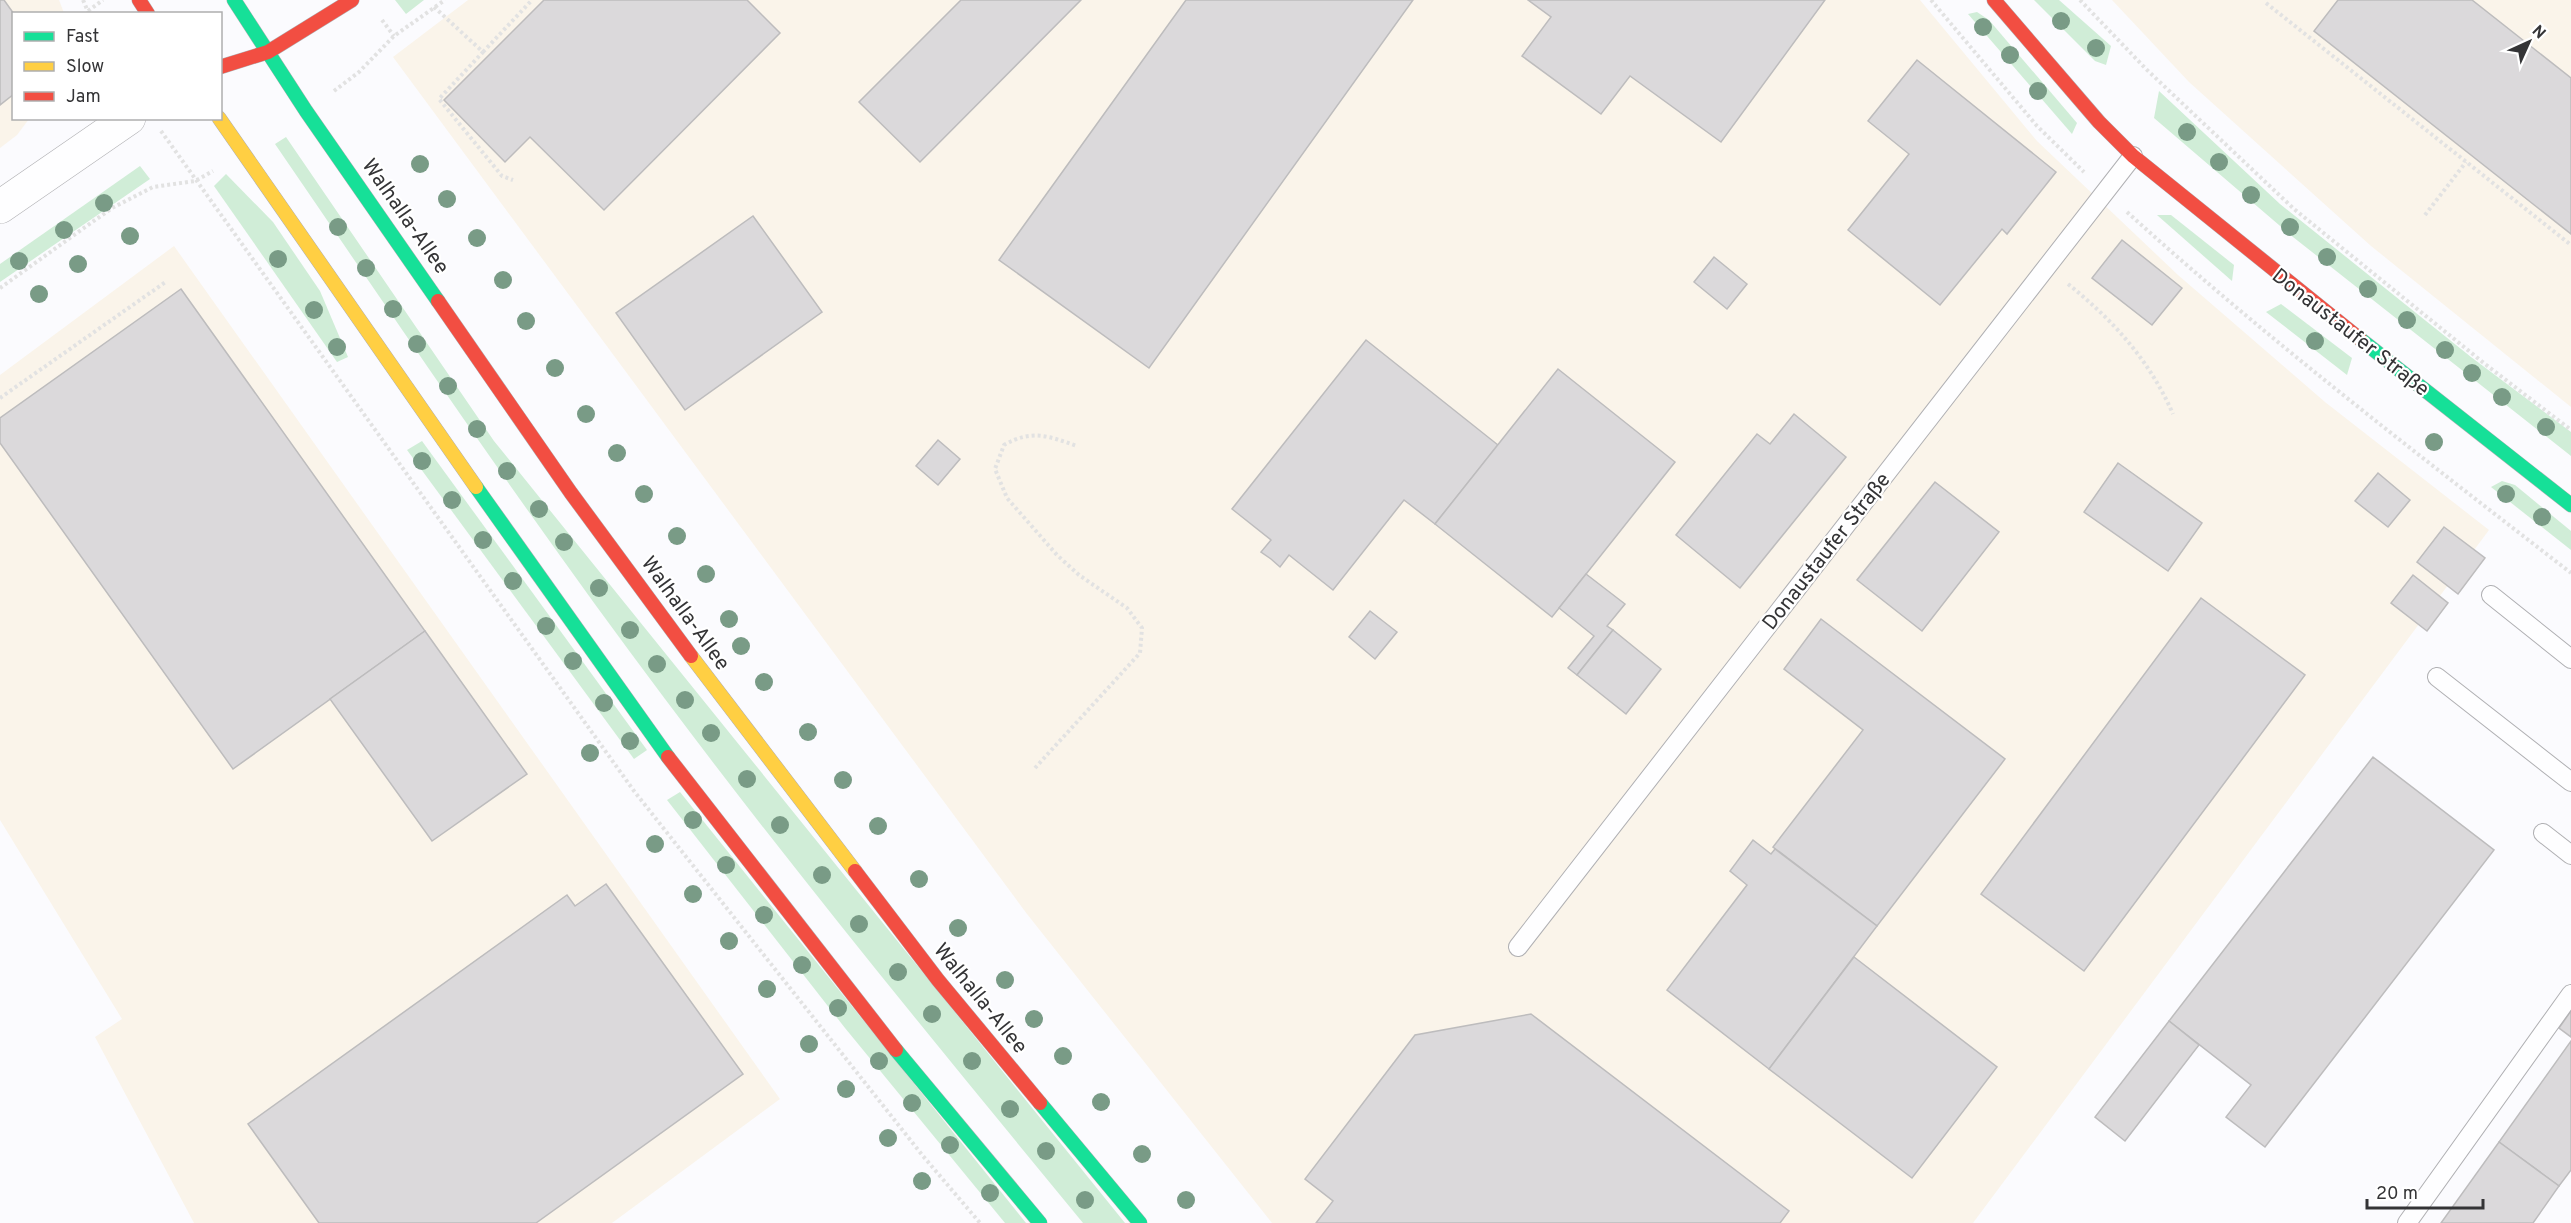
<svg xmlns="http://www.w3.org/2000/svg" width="2571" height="1223" font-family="Overpass,sans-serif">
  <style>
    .commercial { fill: #faf4ea }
    .green { fill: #d0edd7 }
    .building { fill: #dbd9db; stroke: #bdbcbd; stroke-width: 1.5 }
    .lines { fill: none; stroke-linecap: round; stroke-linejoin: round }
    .lane-casing { stroke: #b0b0b3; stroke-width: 20 }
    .street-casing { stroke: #b0b0b3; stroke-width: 34 }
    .fast-casing { stroke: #b0b0b3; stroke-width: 15 }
    .slow-casing { stroke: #b0b0b3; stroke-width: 15 }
    .jam-casing { stroke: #b0b0b3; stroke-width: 15 }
    .path { stroke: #e2e2e2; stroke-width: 4; stroke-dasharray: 3 3; stroke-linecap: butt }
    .lane { stroke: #fefeff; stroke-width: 18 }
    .street { stroke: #fefeff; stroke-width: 33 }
    .fast { stroke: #16e098; stroke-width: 14 }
    .slow { stroke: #ffcf43; stroke-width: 14 }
    .jam { stroke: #f24e42; stroke-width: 14 }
    .tree { fill: #799b86 }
    .labels { text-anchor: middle; stroke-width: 4.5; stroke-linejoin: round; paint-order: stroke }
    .street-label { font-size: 21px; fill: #343436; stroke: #fff }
  </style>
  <rect width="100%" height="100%" fill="#fbfbfe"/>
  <g class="commercial">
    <path d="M0,0H59L64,13L14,14V118L29,119L17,135L0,148Z"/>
    <path d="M468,0H1920L2037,141L2178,275L2325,402L2489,530L1973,1223H1272L1027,914L393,57Z"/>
    <path d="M2112,0H2571V407L2371,246L2189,82Z"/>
    <path d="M174,246L780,1099L612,1223H194L95,1037L122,1019L0,820V375Z"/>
  </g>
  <g class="green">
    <path d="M395,0H424L406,14Z"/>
    <path d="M2034,0H2059L2111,46L2106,65L2095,61Z"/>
    <path d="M1977,12L1989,20L2077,123L2072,134L1968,14Z"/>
    <path d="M2159,91L2280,204L2471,357L2571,432V456L2293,237L2154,118Z"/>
    <path d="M286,137L494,441L1125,1223H1083C941,1050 799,878 665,699C529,518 403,331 275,144Z"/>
    <path d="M140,166L150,179L0,282V264Z"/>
    <path d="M226,174L273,222L320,291L348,357L337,362L214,186Z"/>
    <path d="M2157,215H2171L2234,265L2232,281Z"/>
    <path d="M2281,304L2352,358L2347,375L2266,312Z"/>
    <path d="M422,441L647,750L634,759L407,450Z"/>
    <path d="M2502,481L2515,485L2571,531V550L2491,487Z"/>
    <path d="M680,792L1026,1223H1005L845,1028L667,800Z"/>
  </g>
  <g class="building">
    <path d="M0,0H4L14,14V94L0,105Z"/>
    <path d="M544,0H747L780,33L604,210L530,137L505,162L444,100Z"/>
    <path d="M961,0H1081L920,162L859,102Z"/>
    <path d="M1186,0H1413L1149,368L999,260Z"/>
    <path d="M1528,0H1825L1721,142L1630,76L1601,114L1522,56L1551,17Z"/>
    <path d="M2338,0H2472L2571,78V234L2314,31Z"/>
    <path d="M1917,60L2056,172L2007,234L2002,229L1940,305L1848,230L1909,154L1868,121Z"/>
    <path d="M753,216L822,312L685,410L616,313Z"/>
    <path d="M2122,240L2182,288L2152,325L2092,278Z"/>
    <path d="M1714,257L1747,284L1727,309L1694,282Z"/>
    <path d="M181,289L425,631L233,769L0,443V418Z"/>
    <path d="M1366,340L1498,445L1435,524L1404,500L1333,590L1289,555L1280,567L1271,559L1261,552L1271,540L1232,509Z"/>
    <path d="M1558,369L1675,462L1552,617L1435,524Z"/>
    <path d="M1794,414L1846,457L1740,588L1676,535L1757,434L1770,444Z"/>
    <path d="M938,440L960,459L938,485L916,466Z"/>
    <path d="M2118,463L2202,523L2168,571L2084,512Z"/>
    <path d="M2378,473L2410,500L2388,527L2355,501Z"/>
    <path d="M1935,482L1999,532L1922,631L1857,580Z"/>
    <path d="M2444,527L2485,558L2458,594L2417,562Z"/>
    <path d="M1586,574L1625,604L1607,626L1613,630L1577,675L1568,668L1594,636L1559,608Z"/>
    <path d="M2413,575L2448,603L2427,631L2391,603Z"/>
    <path d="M2201,598L2305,675L2084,971L1981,894Z"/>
    <path d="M1370,611L1397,632L1375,659L1349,637Z"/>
    <path d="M1821,619L2005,759L1877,926L1773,847L1863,730L1784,669Z"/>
    <path d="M1613,630L1661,669L1626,714L1577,675Z"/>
    <path d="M425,631L527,774L432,841L330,699Z"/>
    <path d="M2373,757L2494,850L2265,1147L2226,1117L2251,1085L2169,1021Z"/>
    <path d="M1753,840L1771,854L1775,849L1877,926L1769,1069L1667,990L1747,885L1730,871Z"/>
    <path d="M606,884L743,1074L536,1223H319L248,1124L567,895L575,906Z"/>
    <path d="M1854,957L1997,1067L1912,1178L1769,1069Z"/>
    <path d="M2571,1011V1037L2559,1028Z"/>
    <path d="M1531,1014L1789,1211L1780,1223H1316L1333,1201L1305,1179L1415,1035Z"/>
    <path d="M2169,1021L2199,1045L2125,1141L2095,1117Z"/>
    <path d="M2571,1041V1170L2559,1186L2499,1142Z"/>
    <path d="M2499,1142L2559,1186L2533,1223H2441Z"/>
  </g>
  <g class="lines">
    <defs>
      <g id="lane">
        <path d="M2491,595L2571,659"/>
        <path d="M2437,677L2571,782"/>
        <path d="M2543,833L2571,855"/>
        <path d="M1518,947L2133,156"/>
        <path d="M2407,1223L2571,994"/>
      </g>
      <path id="street" d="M0,207L129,118"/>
      <g id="fast">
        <path d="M234,0L306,111L438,301"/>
        <path d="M2360,339L2571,505"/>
        <path d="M476,487L668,757"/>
        <path d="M896,1050L1040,1223"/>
        <path d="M1040,1103L1140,1223"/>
      </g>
      <g id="slow">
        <path d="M219,118L476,487"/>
        <path d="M691,656L855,871"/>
      </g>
      <g id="jam">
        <path d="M139,0L148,14"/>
        <path d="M1994,0L2099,122L2133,156L2360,339"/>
        <path d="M220,67L268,52L352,0"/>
        <path d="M438,301L571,493L691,656"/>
        <path d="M668,757L896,1050"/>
        <path d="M855,871L938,980L1040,1103"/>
      </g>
    </defs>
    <use href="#lane" class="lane-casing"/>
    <use href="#street" class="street-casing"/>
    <use href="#fast" class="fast-casing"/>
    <use href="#slow" class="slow-casing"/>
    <use href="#jam" class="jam-casing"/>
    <g class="path">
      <path d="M83,0L89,14"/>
      <path d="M1931,0L2037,126L2084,172"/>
      <path d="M2080,0L2146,69L2294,209L2485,364L2571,430"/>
      <path d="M2266,3L2571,245"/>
      <path d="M434,7L483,52L439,99L502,176L513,180"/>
      <path d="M88,11L103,0"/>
      <path d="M382,20L394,36"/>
      <path d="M483,52L532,0"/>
      <path d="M334,91L359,72L394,36L445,0"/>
      <path d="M161,131L634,791L923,1156L980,1223"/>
      <path d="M2127,212C2268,340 2420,456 2571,573"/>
      <path d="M2425,215L2466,162"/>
      <path d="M2068,284C2113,320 2150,361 2173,414"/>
      <path d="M0,288L112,208L153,187L195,181L213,171"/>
      <path d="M0,398L167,281"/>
      <path d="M1035,768L1140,653L1142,628L1127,608L1079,575L1057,555L1007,498L995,469L1004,445C1032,429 1048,436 1077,446"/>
    </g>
    <use href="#lane" class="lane"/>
    <use href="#street" class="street"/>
    <use href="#fast" class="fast"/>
    <use href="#slow" class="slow"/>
    <use href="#jam" class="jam"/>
  </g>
  <g class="tree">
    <circle cx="2061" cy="21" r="9"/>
    <circle cx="1983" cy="27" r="9"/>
    <circle cx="2096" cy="48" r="9"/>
    <circle cx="2010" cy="55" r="9"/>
    <circle cx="2038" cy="91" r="9"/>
    <circle cx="2187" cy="132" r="9"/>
    <circle cx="2219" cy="162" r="9"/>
    <circle cx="420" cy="164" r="9"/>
    <circle cx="2251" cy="195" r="9"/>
    <circle cx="447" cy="199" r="9"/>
    <circle cx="104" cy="203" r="9"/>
    <circle cx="338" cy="227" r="9"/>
    <circle cx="2290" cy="227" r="9"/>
    <circle cx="64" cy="230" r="9"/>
    <circle cx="130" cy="236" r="9"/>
    <circle cx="477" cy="238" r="9"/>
    <circle cx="2327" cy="257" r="9"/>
    <circle cx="278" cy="259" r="9"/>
    <circle cx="19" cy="261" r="9"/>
    <circle cx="78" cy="264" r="9"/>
    <circle cx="366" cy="268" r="9"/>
    <circle cx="503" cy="280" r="9"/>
    <circle cx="2368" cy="289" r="9"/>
    <circle cx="39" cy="294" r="9"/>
    <circle cx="393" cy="309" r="9"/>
    <circle cx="314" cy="310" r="9"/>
    <circle cx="2407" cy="320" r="9"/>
    <circle cx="526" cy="321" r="9"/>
    <circle cx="2315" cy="341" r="9"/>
    <circle cx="417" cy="344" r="9"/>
    <circle cx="337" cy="347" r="9"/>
    <circle cx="2445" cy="350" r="9"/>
    <circle cx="555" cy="368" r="9"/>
    <circle cx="2472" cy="373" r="9"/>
    <circle cx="448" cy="386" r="9"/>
    <circle cx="2502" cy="397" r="9"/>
    <circle cx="586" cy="414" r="9"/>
    <circle cx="2546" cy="427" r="9"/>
    <circle cx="477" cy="429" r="9"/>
    <circle cx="2434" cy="442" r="9"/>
    <circle cx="617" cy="453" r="9"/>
    <circle cx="422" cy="461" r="9"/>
    <circle cx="507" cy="471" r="9"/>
    <circle cx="644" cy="494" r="9"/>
    <circle cx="2506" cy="494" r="9"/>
    <circle cx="452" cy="500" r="9"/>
    <circle cx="539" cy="509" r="9"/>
    <circle cx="2542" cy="517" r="9"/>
    <circle cx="677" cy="536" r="9"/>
    <circle cx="483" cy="540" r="9"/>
    <circle cx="564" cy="542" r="9"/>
    <circle cx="706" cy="574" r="9"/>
    <circle cx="513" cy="581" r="9"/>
    <circle cx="599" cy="588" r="9"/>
    <circle cx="729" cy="619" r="9"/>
    <circle cx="546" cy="626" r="9"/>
    <circle cx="630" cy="630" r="9"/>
    <circle cx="741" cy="646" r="9"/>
    <circle cx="573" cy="661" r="9"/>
    <circle cx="657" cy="664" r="9"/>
    <circle cx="764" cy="682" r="9"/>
    <circle cx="685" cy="700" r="9"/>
    <circle cx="604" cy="703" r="9"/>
    <circle cx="808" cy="732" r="9"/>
    <circle cx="711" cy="733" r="9"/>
    <circle cx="630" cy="741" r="9"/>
    <circle cx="590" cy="753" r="9"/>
    <circle cx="747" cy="779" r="9"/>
    <circle cx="843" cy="780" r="9"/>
    <circle cx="693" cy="820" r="9"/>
    <circle cx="780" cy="825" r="9"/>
    <circle cx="878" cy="826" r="9"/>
    <circle cx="655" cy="844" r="9"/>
    <circle cx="726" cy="865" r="9"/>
    <circle cx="822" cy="875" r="9"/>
    <circle cx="919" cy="879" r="9"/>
    <circle cx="693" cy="894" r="9"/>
    <circle cx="764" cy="915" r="9"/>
    <circle cx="859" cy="924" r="9"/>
    <circle cx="958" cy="928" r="9"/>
    <circle cx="729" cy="941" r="9"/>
    <circle cx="802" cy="965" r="9"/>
    <circle cx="898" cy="972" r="9"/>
    <circle cx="1005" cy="980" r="9"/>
    <circle cx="767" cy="989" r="9"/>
    <circle cx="838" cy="1008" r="9"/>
    <circle cx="932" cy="1014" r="9"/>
    <circle cx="1034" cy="1019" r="9"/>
    <circle cx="809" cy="1044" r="9"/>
    <circle cx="1063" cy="1056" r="9"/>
    <circle cx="879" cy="1061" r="9"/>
    <circle cx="972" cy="1061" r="9"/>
    <circle cx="846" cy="1089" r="9"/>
    <circle cx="1101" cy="1102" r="9"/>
    <circle cx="912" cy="1103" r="9"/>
    <circle cx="1010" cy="1109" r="9"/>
    <circle cx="888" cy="1138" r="9"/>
    <circle cx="950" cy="1145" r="9"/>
    <circle cx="1046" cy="1151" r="9"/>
    <circle cx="1142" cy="1154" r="9"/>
    <circle cx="922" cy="1181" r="9"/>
    <circle cx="990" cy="1193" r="9"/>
    <circle cx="1085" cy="1200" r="9"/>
    <circle cx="1186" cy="1200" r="9"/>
  </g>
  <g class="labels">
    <g class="street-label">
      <text transform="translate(406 216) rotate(55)" y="7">Walhalla-Allee</text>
      <text transform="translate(2351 332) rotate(38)" y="7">Donaustaufer Straße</text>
      <text transform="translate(1826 551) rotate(-52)" y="7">Donaustaufer Straße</text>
      <text transform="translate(686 613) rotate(54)" y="7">Walhalla-Allee</text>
      <text transform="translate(981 998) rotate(51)" y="7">Walhalla-Allee</text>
    </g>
  </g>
  <rect x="12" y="12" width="210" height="108" fill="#ffffff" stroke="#aeaeaf" stroke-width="1.5"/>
  <rect x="24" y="32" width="30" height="9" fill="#16e098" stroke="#aeaeaf" stroke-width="1.5"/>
  <text x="66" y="42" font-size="18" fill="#343436">Fast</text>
  <rect x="24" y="62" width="30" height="9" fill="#ffcf43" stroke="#aeaeaf" stroke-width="1.5"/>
  <text x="66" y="72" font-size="18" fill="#343436">Slow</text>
  <rect x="24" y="92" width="30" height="9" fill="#f24e42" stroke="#aeaeaf" stroke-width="1.5"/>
  <text x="66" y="102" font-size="18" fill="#343436">Jam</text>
  <g transform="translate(2529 42) rotate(45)" stroke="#ffffff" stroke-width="4.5" paint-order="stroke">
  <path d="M0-4.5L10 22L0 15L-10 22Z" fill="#343436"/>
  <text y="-9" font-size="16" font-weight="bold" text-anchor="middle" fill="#343436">N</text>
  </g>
  <path d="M2367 1199v9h116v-9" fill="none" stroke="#343436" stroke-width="3"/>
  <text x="2376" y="1199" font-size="18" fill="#343436" stroke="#ffffff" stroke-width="4.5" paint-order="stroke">20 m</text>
</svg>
